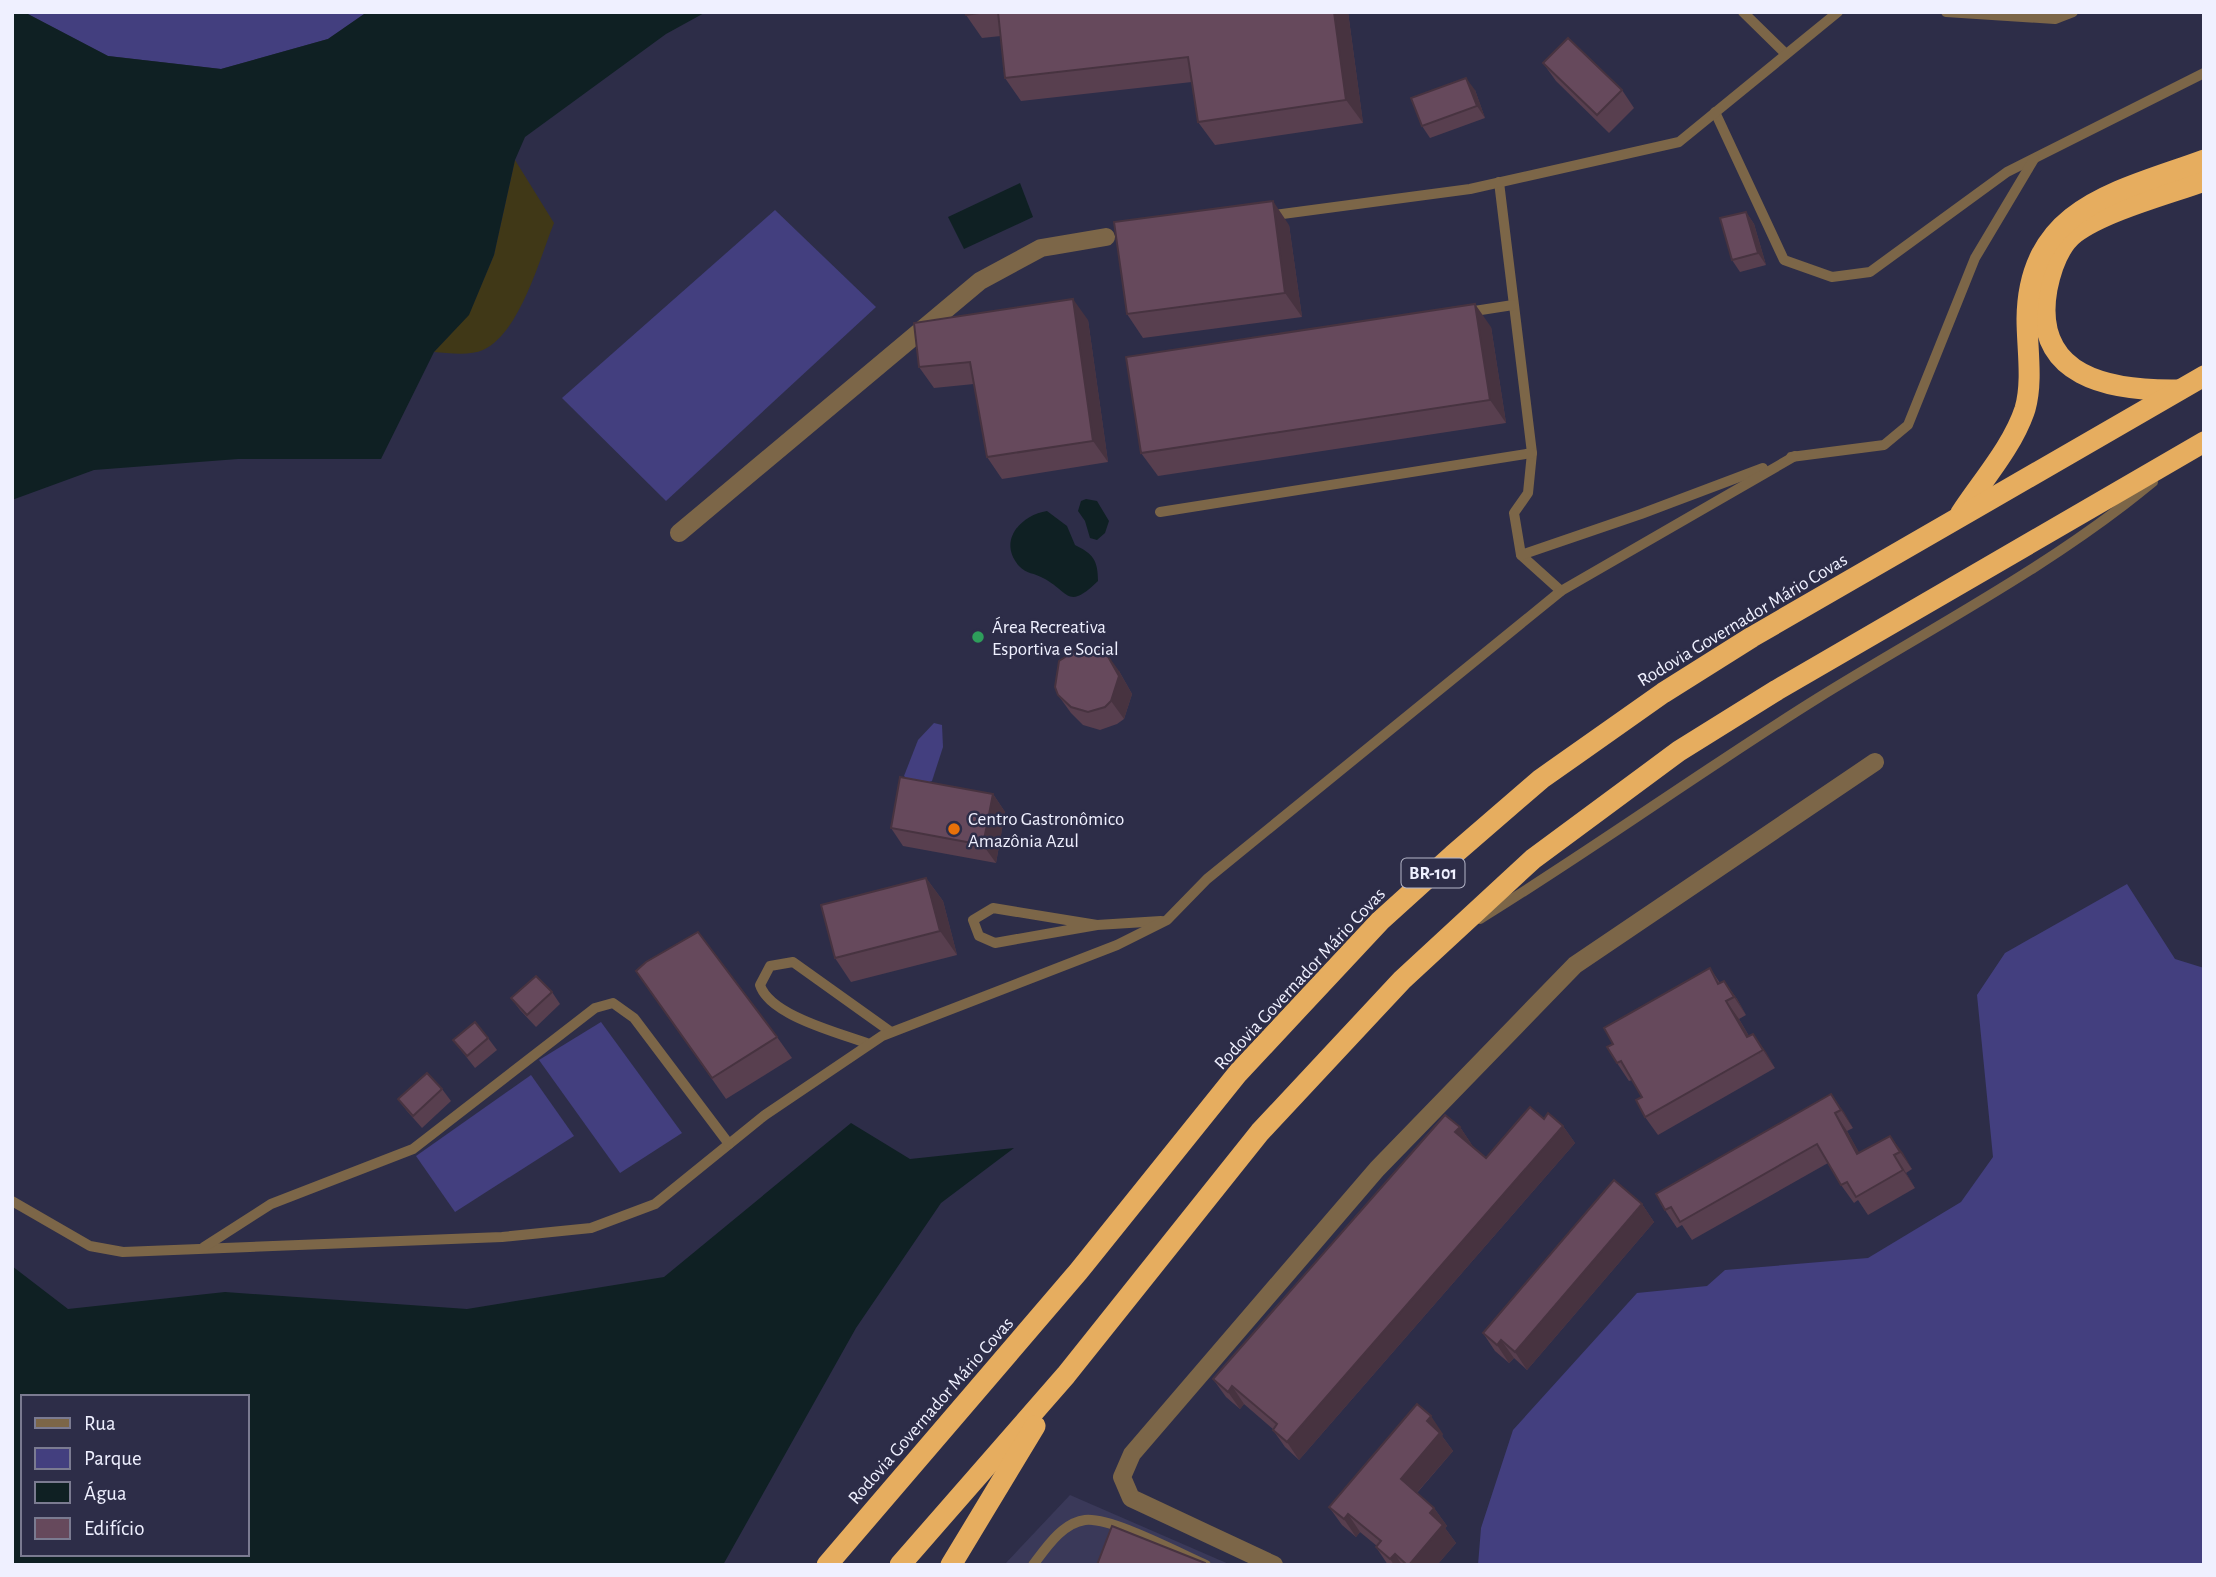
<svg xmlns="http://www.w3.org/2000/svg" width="2216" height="1577" font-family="'Alegreya Sans',sans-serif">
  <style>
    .built { fill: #3a3959 }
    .green { fill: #433f7f }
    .sand { fill: #403817 }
    .water { fill: #0f2023; fill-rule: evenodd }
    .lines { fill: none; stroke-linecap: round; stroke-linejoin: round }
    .lane { stroke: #7c6648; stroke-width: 10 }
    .street { stroke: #7c6648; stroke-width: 18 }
    .highway { stroke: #e6ad5f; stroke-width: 21 }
    .wall { fill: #583f4f }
    .shaded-wall { fill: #473340 }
    .building { fill: #66495c; stroke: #473340; stroke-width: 2 }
    .leisure-dot { fill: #2e9e5b; stroke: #2d2d48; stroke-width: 2.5 }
    .food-dot { fill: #e8710a; stroke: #2d2d48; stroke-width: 2.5 }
    .labels { text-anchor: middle; stroke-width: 5; stroke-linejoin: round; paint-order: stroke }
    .shield { fill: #2d2d48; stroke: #b5b6c8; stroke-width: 2 }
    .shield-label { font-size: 18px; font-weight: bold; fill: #eff0ff }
    .street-label { font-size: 19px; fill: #eff0ff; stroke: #2d2d48 }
    .poi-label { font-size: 19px; fill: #eff0ff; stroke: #2d2d48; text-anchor: start }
  </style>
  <rect width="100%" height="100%" fill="#2d2d48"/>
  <path class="built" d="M1070,1495L1231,1565H1004Z"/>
  <g class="green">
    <path d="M24,12H367L328,39L221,69L108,56Z"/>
    <path d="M775,210L876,307L666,501L562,398Z"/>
    <path d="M934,723L942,725L943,747L932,781C920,786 913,785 904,776L918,740Z"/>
    <path d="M2127,884L2175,959L2204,968V1565H1478L1481,1528L1513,1430L1637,1293L1707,1286L1725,1270L1868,1258L1961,1202L1993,1157L1977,995L2005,953Z"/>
    <path d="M601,1022L682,1133L620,1173L539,1060Z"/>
    <path d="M531,1075L574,1136L455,1212L416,1156Z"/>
  </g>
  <path class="sand" d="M515,160L554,223C539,260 520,333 483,350C470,356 448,353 434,352L469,314L494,255Z"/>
  <g class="water">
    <path d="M12,12H24L108,56L221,69L328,39L367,12H706L666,34L525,137L515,160L494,255L469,315L434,352L381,459H238L94,470L12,500Z"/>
    <path d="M1020,183L1033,217L964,249L948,217Z"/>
    <path d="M1086,499L1097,501L1109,521L1105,533L1097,540L1090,538L1085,521L1078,511L1081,501Z"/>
    <path d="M1047,511L1067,526L1075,545C1093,554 1098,560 1098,581C1067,611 1070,592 1043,578C1035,573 1026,574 1019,566C997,541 1021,515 1047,511Z"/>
    <path d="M851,1123L910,1159L1014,1148L941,1203L856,1328L723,1565H12V1266L68,1309L225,1292L467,1309L664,1277ZM23,1397H247V1554H23Z"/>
  </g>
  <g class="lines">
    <g class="lane">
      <path d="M1743,12L1786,54"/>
      <path d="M1946,12L2055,19L2073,12"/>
      <path d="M1715,112L1784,260L1832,277L1870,272L2007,172L2204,73"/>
      <path d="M1499,182L1532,453L1528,493L1514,513L1521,555L1561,591"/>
      <path d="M1267,216L1470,189L1679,142L1838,12"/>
      <path d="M1468,312L1513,305"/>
      <path d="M1791,457L1884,445L1908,425L1975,258L2034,159"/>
      <path d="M1160,512L1532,453"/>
      <path d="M1521,555L1641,514L1763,468"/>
      <path d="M1480,919C1595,848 1704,769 1818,698C1931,628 2050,567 2153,482"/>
      <path d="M1097,925L995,943L979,936L973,920L993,908L1097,925L1161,921"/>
      <path d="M869,1044C840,1033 770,1016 760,985L770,966L793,962L891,1032"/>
      <path d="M12,1201L90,1246L123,1252L502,1237L591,1228L655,1204L765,1115L882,1036L1117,945L1167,920L1207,879L1561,591L1795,456"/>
      <path d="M204,1247L271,1204L413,1149L595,1008L613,1003L634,1018L729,1144"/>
      <path d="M1033,1565C1046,1548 1062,1523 1085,1520C1111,1517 1179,1553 1206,1565"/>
    </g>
    <g class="street">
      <path d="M679,533L980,281L1041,248L1106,237"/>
      <path d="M1274,1565L1131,1498L1122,1477L1132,1454L1377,1169L1575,965L1875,762"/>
    </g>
    <g class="highway">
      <path d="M2178,390C2111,391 2031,378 2047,289C2051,269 2058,246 2075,233C2104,211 2168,194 2204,181"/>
      <path d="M1961,513C1982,481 2013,446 2025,409C2033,381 2027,348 2027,319C2028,207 2117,192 2204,160"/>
      <path d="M827,1565L1078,1272L1238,1073L1380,921L1453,855L1541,779L1663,693L1752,637L2204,376"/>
      <path d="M900,1565L1066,1375L1260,1132L1402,980L1533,859L1679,751L1777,690L2204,442"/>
      <path d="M951,1565L1035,1426"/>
    </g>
  </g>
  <g class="wall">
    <path d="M965,12H1348L1363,123L1215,145L1198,122L1192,82L1021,101L1005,78L1001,36L982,38L966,15Z"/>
    <path d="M1543,63L1622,90L1634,108L1609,133L1556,81Z"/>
    <path d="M1475,90L1485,118L1430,138L1422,126Z"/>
    <path d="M1746,212L1754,224L1766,265L1740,272L1732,260Z"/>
    <path d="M1289,225L1302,317L1143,338L1127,314Z"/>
    <path d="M1088,320L1108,462L1002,479L987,457L974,384L934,388L919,367Z"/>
    <path d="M1491,327L1506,423L1158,476L1141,453Z"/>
    <path d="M1119,671L1132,694L1124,719L1117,724L1100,730L1083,725L1071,713L1058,695Z"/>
    <path d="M993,794L1005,812L996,863L903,846L891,828Z"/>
    <path d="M926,878L943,901L957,955L851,982L835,958Z"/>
    <path d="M1710,968L1720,983L1724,981L1737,999L1746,1015L1739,1019L1749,1036L1753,1034L1775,1068L1658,1135L1645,1117L1642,1097L1632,1080L1629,1081L1617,1063Z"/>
    <path d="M636,971L777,1037L792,1058L726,1099Z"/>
    <path d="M552,992L560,1004L536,1027L520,1010L511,998Z"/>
    <path d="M488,1038L497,1050L475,1068L453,1040Z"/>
    <path d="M442,1089L451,1101L422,1128L407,1111L398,1099Z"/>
    <path d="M1831,1094L1853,1128L1847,1131L1859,1153L1890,1136L1912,1169L1906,1173L1915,1188L1868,1215L1858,1200L1854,1203L1841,1185L1828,1163L1692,1240L1682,1225L1677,1228L1665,1210Z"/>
    <path d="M1544,1119L1563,1126L1575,1143L1299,1460L1285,1447L1273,1430V1429L1244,1404L1240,1409L1226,1397L1213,1379L1460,1127L1472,1145L1471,1146L1486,1158Z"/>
    <path d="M1642,1204L1654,1222L1527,1370L1514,1358L1509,1363L1495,1351L1483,1333Z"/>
    <path d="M1443,1434L1442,1436L1453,1451L1417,1493L1434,1508L1447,1526L1445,1528L1456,1543L1437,1565H1388L1376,1547L1377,1546L1360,1532L1356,1537L1342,1525L1329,1507Z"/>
  </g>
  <g class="shaded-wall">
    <path d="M1334,12H1348L1363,123L1346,100Z"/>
    <path d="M1466,78L1475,90L1485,118L1477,106Z"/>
    <path d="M1273,201L1289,225L1302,317L1285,293Z"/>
    <path d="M1746,212L1754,224L1766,265L1758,253Z"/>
    <path d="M1073,299L1088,320L1108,462L1093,441Z"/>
    <path d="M1475,304L1491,327L1506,423L1490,400Z"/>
    <path d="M1106,653L1119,671L1132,694L1124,719L1111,701Z"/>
    <path d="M993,794L1005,812L996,863L983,845Z"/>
    <path d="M926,878L943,901L957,955L940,931Z"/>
    <path d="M1724,981L1737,999L1746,1015L1734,997Z"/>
    <path d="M1726,1001L1739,1019L1760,1055L1747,1037Z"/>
    <path d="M1753,1034L1766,1052L1775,1068L1763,1050Z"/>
    <path d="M1831,1094L1844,1112L1853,1128L1841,1110Z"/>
    <path d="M1835,1113L1847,1131L1870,1172L1857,1154Z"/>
    <path d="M1563,1126L1575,1143L1299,1460L1287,1442Z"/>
    <path d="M1460,1127L1472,1145L1468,1150L1455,1132Z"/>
    <path d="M1890,1136L1903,1153L1912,1169L1900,1152Z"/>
    <path d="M1894,1155L1906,1173L1915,1188L1903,1170Z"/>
    <path d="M1642,1204L1654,1222L1527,1370L1515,1352Z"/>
    <path d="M1501,1340L1514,1358L1509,1363L1497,1345Z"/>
    <path d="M1232,1386L1244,1404L1240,1409L1228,1392Z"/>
    <path d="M1431,1416L1443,1434L1442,1436L1453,1451L1413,1497L1401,1479L1427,1421Z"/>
    <path d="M1434,1508L1447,1526L1445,1528L1456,1543L1437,1565H1409L1430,1513Z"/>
    <path d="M1348,1514L1360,1532L1356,1537L1344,1519Z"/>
    <path d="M1395,1554L1402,1565H1394L1390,1559Z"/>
  </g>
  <g class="building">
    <path d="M965,12H986L966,15Z"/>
    <path d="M998,12H1334L1346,100L1198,122L1188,57L1005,78Z"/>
    <path d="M1568,38L1622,90L1597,115L1543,63Z"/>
    <path d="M1466,78L1477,106L1422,126L1411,98Z"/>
    <path d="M1273,201L1285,293L1127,314L1114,222Z"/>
    <path d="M1746,212L1758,253L1732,260L1720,218Z"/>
    <path d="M1073,299L1093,441L987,457L970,362L919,367L914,323Z"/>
    <path d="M1475,304L1490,400L1141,453L1126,357Z"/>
    <path d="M1081,647L1099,649L1106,653L1119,676L1111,701L1105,707L1088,712L1071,707L1058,695L1055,687L1059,661Z"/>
    <path d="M900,777L993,794L983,845L891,828Z"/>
    <path d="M926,878L940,931L835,958L821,905Z"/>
    <path d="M698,932L777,1037L712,1078L636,971L646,962Z"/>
    <path d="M1710,968L1718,984L1724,981L1734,997L1726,1001L1747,1037L1753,1034L1763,1050L1645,1117L1636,1100L1642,1097L1621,1061L1617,1063L1607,1047L1613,1044L1604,1028Z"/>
    <path d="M536,976L552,992L527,1015L511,998Z"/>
    <path d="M475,1022L488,1038L467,1056L453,1040Z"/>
    <path d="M427,1073L442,1089L413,1116L398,1099Z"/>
    <path d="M1831,1094L1841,1110L1835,1113L1857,1154L1890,1136L1900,1152L1894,1155L1903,1170L1856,1197L1847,1182L1841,1185L1817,1144L1680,1222L1671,1207L1665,1210L1656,1194Z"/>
    <path d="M1530,1107L1544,1119L1548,1113L1563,1126L1287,1442L1273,1430L1277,1424L1232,1386L1228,1392L1213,1379L1445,1115L1460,1127L1455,1132L1486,1158Z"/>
    <path d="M1614,1180L1642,1204L1515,1352L1501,1340L1497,1345L1483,1333Z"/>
    <path d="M1417,1404L1431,1416L1427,1421L1440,1433L1401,1479L1434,1508L1430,1513L1443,1525L1409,1565H1407L1395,1554L1390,1559L1376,1547L1381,1541L1348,1514L1344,1519L1329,1507Z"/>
    <path d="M1112,1526L1205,1563V1565H1097Z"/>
  </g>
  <circle class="leisure-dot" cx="978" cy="637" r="7"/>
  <circle class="food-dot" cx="954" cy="829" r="7"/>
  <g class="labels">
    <rect class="shield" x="1401.5" y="858.5" width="63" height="29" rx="5"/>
    <g class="shield-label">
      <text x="1433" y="879">BR-101</text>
    </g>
    <g class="street-label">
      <text transform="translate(1742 619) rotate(-31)" y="7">Rodovia Governador Mário Covas</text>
      <text transform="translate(1299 978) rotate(-47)" y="7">Rodovia Governador Mário Covas</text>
      <text transform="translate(930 1410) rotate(-49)" y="7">Rodovia Governador Mário Covas</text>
    </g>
    <g class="poi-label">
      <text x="992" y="633">Área Recreativa<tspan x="992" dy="22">Esportiva e Social</tspan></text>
      <text x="968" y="825">Centro Gastronômico<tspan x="968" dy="22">Amazônia Azul</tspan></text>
    </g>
  </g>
  <rect width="2216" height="1577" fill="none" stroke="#eff0ff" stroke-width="28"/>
  <rect x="21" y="1395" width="228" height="161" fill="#2d2d48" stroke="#7b7b91" stroke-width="2"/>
  <rect x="35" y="1418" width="35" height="10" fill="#7c6648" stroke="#7b7b91" stroke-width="2"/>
  <text x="84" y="1430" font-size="21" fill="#eff0ff">Rua</text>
  <rect x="35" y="1448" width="35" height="21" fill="#433f7f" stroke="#7b7b91" stroke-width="2"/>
  <text x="84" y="1465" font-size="21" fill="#eff0ff">Parque</text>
  <rect x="35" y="1482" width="35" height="21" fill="#0f2023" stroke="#7b7b91" stroke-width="2"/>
  <text x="84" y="1500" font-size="21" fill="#eff0ff">Água</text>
  <rect x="35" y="1518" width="35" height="21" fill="#66495c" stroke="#7b7b91" stroke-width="2"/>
  <text x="84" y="1535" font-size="21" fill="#eff0ff">Edifício</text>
</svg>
